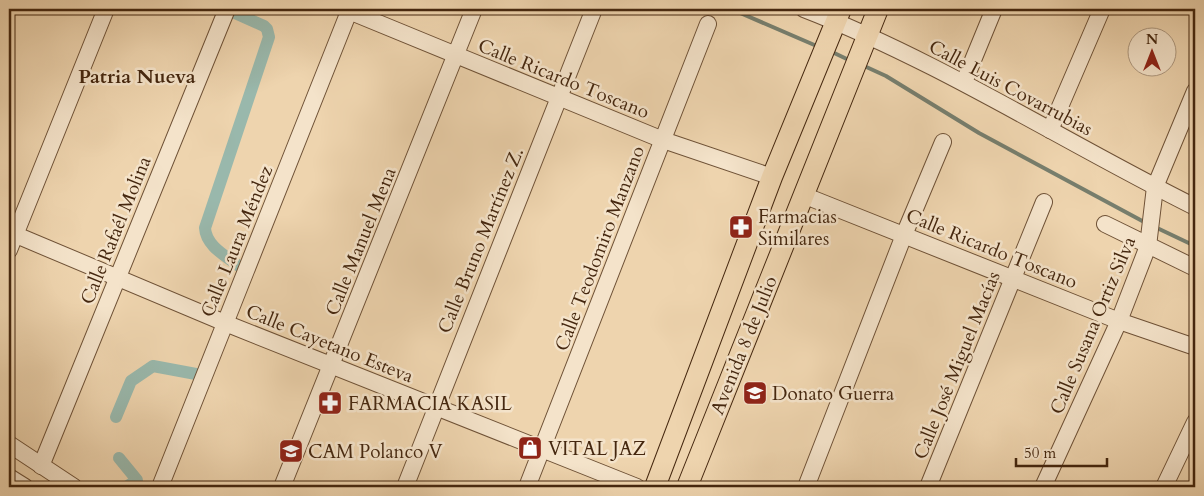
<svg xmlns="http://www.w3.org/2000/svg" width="1204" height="496" font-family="Cardo,serif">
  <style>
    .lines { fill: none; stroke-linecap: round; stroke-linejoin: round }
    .stream { stroke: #777e6d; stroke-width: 4 }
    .canal { stroke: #99b8ac; stroke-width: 12 }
    .minor-casing { stroke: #6f5237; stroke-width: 18 }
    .major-casing { stroke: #45270f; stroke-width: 22 }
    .minor { stroke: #f4e3ca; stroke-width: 16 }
    .major { stroke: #eed4ae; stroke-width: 20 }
    .labels { text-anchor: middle; stroke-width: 5; stroke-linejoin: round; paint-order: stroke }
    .street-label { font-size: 19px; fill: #45270f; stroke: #f4e3ca }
    .poi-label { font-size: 19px; fill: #45270f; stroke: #f4e3ca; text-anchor: start }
    .neighbourhood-label { font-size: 20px; font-weight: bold; fill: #45270f; stroke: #f4e3ca }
  </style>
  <rect width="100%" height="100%" fill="#eed4ae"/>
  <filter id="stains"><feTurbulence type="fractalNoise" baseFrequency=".004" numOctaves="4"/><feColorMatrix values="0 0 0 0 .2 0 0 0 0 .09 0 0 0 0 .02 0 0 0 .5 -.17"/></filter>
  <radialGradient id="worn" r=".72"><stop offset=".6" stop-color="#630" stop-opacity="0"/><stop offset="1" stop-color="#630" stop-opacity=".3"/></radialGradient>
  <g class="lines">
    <g class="stream">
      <path d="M731,9L819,47"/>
      <path d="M830,51L851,61"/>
      <path d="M862,65L886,76L979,133L1146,223"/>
      <path d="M1155,227L1195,246"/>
    </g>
    <g class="canal">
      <path d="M235,13L264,26L267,29L269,37L205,228C206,246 226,256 239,266"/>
      <path d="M116,417L131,381L153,366L196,374"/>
      <path d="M119,458L137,480L126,487"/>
    </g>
    <defs>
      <g id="minor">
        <path d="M344,9L663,140L772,177"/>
        <path d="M804,9C941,62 1064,142 1195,207"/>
        <path d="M964,82L994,9"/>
        <path d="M1050,130L1102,9"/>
        <path d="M803,195L1119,321L1195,347"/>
        <path d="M1105,224L1195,268"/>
        <path d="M9,232L225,323L637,487"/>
        <path d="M9,250L106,9"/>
        <path d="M9,444L74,487"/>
        <path d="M41,466L227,9"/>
        <path d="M9,477L25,487"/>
        <path d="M160,487L350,9"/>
        <path d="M282,487L474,9"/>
        <path d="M405,487L594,9"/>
        <path d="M527,487L708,24"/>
        <path d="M806,487L904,235L943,142"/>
        <path d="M928,487L1044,202"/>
        <path d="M1043,487L1119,321L1148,246L1155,187L1195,91"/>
        <path d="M1164,487L1195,422"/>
      </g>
      <g id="major">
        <path d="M655,487L772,177L841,9"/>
        <path d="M687,487L878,9"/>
      </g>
    </defs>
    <use href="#minor" class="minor-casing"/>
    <use href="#major" class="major-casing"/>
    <use href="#minor" class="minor"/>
    <use href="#major" class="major"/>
  </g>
  <defs>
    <symbol id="pharmacy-square" viewBox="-11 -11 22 22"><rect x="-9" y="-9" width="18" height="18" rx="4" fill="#8f2418" stroke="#f4e3ca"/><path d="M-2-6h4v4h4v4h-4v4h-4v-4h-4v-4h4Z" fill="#fff"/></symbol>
    <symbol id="school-square" viewBox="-11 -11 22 22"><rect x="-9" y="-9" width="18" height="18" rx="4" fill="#8f2418" stroke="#f4e3ca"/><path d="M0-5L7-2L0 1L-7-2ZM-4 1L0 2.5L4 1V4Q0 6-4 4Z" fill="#fff"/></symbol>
    <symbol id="shop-square" viewBox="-11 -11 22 22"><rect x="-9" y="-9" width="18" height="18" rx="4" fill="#8f2418" stroke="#f4e3ca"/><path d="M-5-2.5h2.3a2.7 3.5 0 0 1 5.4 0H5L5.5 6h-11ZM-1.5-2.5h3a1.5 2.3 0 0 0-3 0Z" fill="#fff"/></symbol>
  </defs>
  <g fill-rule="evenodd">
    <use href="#pharmacy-square" x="727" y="213" width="28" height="28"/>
    <use href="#school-square" x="741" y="379" width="28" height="28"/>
    <use href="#pharmacy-square" x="316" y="389" width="28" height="28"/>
    <use href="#shop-square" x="516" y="434" width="28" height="28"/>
    <use href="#school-square" x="277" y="437" width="28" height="28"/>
  </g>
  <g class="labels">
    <g class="street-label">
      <text transform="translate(564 78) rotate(22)" y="7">Calle Ricardo Toscano</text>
      <text transform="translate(1011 87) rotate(28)" y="7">Calle Luis Covarrubias</text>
      <text transform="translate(115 230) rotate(-68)" y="7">Calle Rafaél Molina</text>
      <text transform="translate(480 240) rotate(-68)" y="7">Calle Bruno Martínez Z.</text>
      <text transform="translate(236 241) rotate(-68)" y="7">Calle Laura Méndez</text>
      <text transform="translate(360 241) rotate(-68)" y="7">Calle Manuel Mena</text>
      <text transform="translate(599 248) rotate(-69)" y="7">Calle Teodomiro Manzano</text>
      <text transform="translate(992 248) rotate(22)" y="7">Calle Ricardo Toscano</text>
      <text transform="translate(1092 325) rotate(-67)" y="7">Calle Susana Ortiz Silva</text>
      <text transform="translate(330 343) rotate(22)" y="7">Calle Cayetano Esteva</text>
      <text transform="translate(743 345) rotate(-68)" y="7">Avenida 8 de Julio</text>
      <text transform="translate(956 365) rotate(-68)" y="7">Calle José Miguel Macías</text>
    </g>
    <g class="poi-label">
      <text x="758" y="223">Farmacias<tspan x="758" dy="22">Similares</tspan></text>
      <text x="772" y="400">Donato Guerra</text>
      <text x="348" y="410">FARMACIA KASIL</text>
      <text x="548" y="455">VITAL JAZ</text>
      <text x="308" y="458">CAM Polanco V</text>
    </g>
    <g class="neighbourhood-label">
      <text x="137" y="83">Patria Nueva</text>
    </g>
  </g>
  <rect width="1204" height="496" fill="none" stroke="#eed4ae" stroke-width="30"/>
  <rect x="10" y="10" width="1184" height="476" fill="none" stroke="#45270f" stroke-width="2.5"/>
  <rect x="15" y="15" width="1174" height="466" fill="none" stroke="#45270f"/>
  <g transform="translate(1152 52)"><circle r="24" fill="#f4e3ca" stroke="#ae987f"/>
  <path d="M0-4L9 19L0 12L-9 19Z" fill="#8f2418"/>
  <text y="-8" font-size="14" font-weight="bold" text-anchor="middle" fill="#45270f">N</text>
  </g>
  <path d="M1016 458v8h91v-8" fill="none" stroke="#45270f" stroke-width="2.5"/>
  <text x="1024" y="458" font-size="15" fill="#45270f" stroke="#f4e3ca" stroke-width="4" paint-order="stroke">50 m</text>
  <rect width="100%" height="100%" filter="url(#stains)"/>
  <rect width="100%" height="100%" fill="url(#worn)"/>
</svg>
